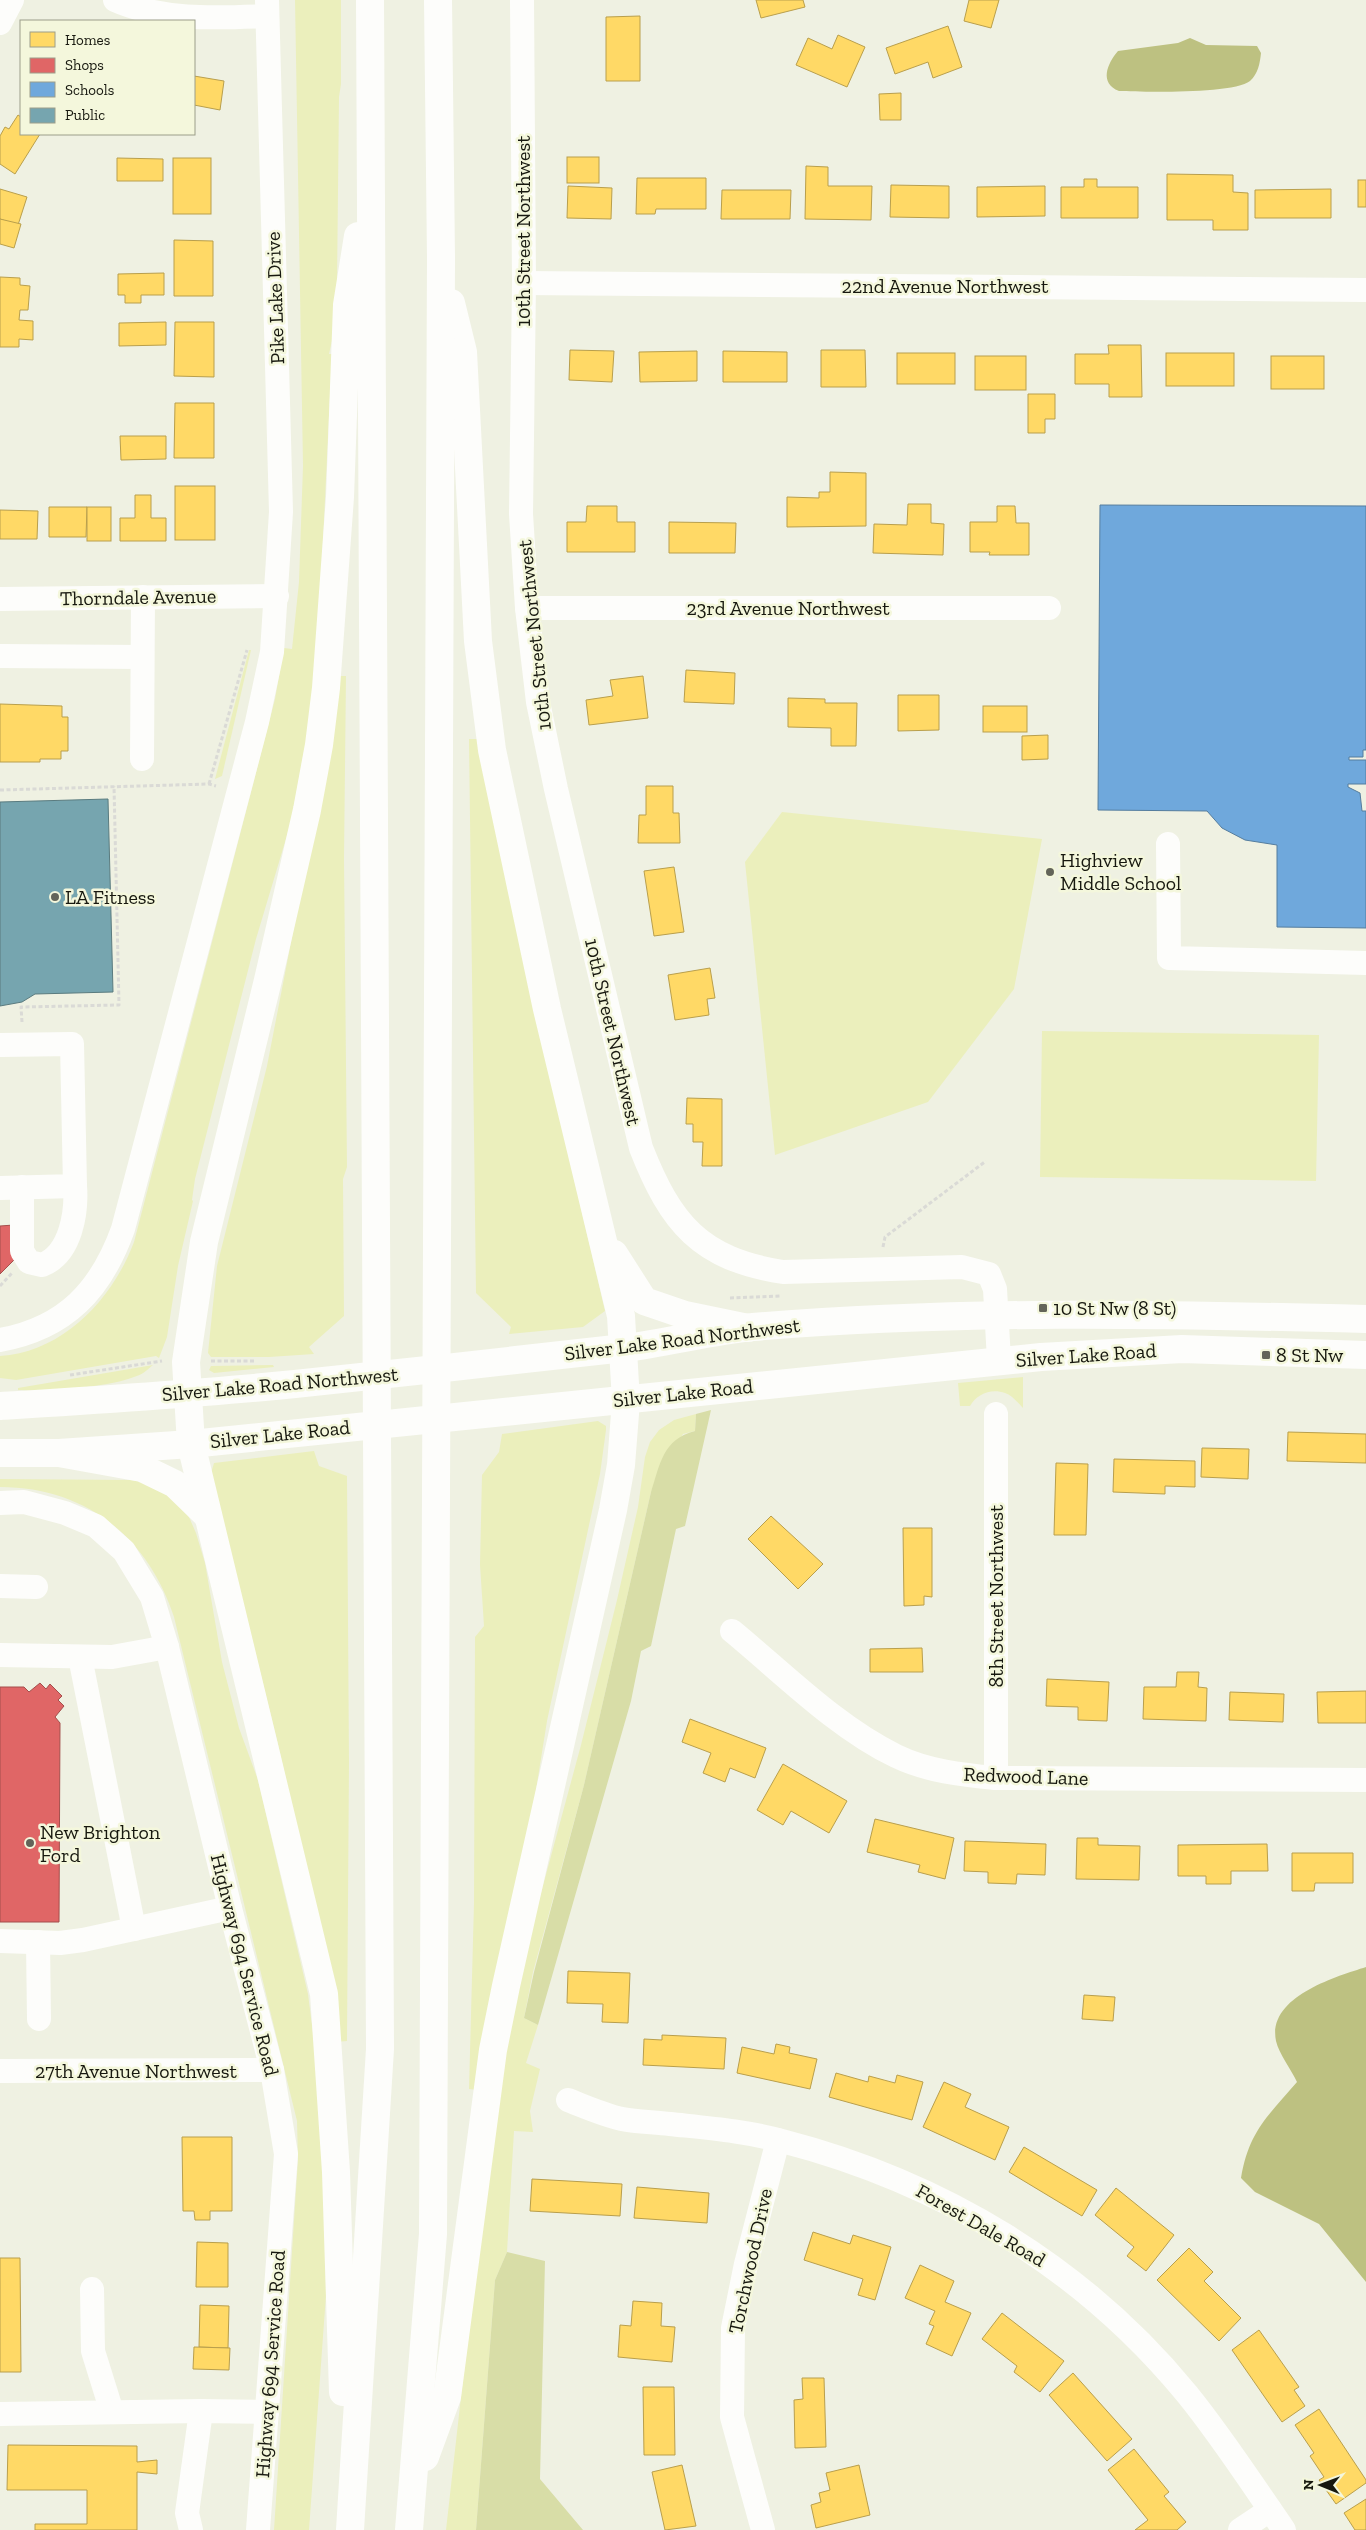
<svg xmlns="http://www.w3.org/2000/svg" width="1366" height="2530" font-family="'Zilla Slab',serif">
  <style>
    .green { fill: #ebefbc }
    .forest { fill: #d8dda7 }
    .water { fill: #bdc181 }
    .homes { fill: #ffd966; stroke: #b99f4c }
    .shops { fill: #e06666; stroke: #a44f4c }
    .schools { fill: #6fa8dc; stroke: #557d9e }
    .public { fill: #76a5af; stroke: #5a7b7f }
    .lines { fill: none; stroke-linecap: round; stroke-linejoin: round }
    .path { stroke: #dadad6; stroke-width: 3; stroke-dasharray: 4 2.5; stroke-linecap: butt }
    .minor { stroke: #fdfdfb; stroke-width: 24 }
    .major { stroke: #fdfdfb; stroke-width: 28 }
    .highway { stroke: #fdfdfb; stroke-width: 28 }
    .poi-dot { fill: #636459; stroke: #f4f7dc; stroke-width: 2 }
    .labels { text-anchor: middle; stroke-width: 5; stroke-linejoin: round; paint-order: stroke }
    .street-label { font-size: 20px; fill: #17180f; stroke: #f4f7dc }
    .poi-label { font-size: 20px; fill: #17180f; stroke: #f4f7dc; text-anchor: start }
  </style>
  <rect width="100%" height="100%" fill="#eff1e2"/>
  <g class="green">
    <path d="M295,0H341V84L339,97L337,284L335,327L329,354H332L316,686L291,822L256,939L195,1179L192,1200L193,1201L178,1266L167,1337L159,1358L156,1356L16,1380L0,1378V1356C64,1352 113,1298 134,1242L250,796L275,699L284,648L292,649L299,582L303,466Z"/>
    <path d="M249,650H251L222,776L215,779Z"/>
    <path d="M336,676H346L344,859L347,1167L343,1179L344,1316L309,1347L314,1354L269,1357H211L208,1353L217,1266L267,1066L306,865Z"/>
    <path d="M469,739H480L561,1123L605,1311L583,1327L509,1334L511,1327L476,1293Z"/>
    <path d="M782,812L1042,839L1014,989L928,1102L775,1155L745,862Z"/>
    <path d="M1042,1031L1319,1035L1316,1181L1040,1177Z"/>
    <path d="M153,1365C147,1370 142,1375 134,1377C109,1387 46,1392 18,1390V1388Z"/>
    <path d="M273,1365L274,1367L214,1373L209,1370L211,1366Z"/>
    <path d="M1023,1377V1408C1018,1403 1012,1395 1005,1393C991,1388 977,1394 970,1406H960L958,1383Z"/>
    <path d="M696,1414L695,1431L683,1434L651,1492L584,1785L533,1972L524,2018L538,2025L526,2063L540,2069L530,2111L533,2132L514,2131L507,2252L495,2280L476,2530H446L462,2388L511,2004L581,1745L617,1600L638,1507L645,1457L650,1442L659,1430L674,1420Z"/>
    <path d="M598,1421L606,1426V1430L600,1474L547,1721L529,1834L477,2090L469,2089L474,1903L475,1637L484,1626L480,1565L482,1475L499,1452L502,1434Z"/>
    <path d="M314,1451L319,1466L347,1476L349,1762L347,2041L336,2042L309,1882L278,1744L211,1473L214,1463Z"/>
    <path d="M0,1479L131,1480L148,1483L178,1502L189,1517L196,1533L205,1563L222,1662L239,1728L258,1780L308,1994L324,2119L326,2295L309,2530H274L298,2159L297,2121L174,1617C148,1537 85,1487 0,1487Z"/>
  </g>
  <g class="forest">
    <path d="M711,1410L685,1526L676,1529L651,1646L641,1651L631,1701L538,2025L524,2018L534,1972L584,1785L651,1492C660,1464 663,1439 695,1431L696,1414Z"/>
    <path d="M507,2252L545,2261L540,2479L583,2530H476L495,2280Z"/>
  </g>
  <g class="water">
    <path d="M1190,38L1206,45L1257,46L1261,53C1260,63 1258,74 1250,81C1234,94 1143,92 1119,91C1099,83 1107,64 1118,51L1178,43Z"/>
    <path d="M1366,1967V2282L1319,2224L1255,2192L1241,2178C1249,2131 1268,2116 1297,2082C1291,2069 1279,2054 1276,2041C1267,1997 1335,1977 1366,1967Z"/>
  </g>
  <g class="homes">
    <path d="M756,0H803L805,7L761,18Z"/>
    <path d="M969,0H999L991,28L964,21Z"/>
    <path d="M640,16V81H606V17Z"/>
    <path d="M948,26L962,67L933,78L928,62L895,74L886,48Z"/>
    <path d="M838,35L865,47L847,87L796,65L808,38L832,49Z"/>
    <path d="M194,76L224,81L220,110L194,105Z"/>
    <path d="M901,93V120H880L879,94Z"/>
    <path d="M18,115L21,117V134H40L15,174L0,164V136L5,127L9,129Z"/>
    <rect x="567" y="157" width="32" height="26"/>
    <path d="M117,158L163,159V181H117Z"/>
    <rect x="173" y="158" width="38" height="56"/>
    <path d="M806,166L828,167V186H872L871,220L805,219Z"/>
    <path d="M1167,174L1233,175V192L1248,193V230H1213V220H1167Z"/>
    <path d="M637,178H706V209H656L655,214H636Z"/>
    <path d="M1084,179H1097V187H1138V218H1061V187H1084Z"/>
    <rect x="1358" y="180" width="8" height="27"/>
    <path d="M891,185L949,186V218L890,217Z"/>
    <path d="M568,186L612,188L611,219L567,218Z"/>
    <path d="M1045,186V216L977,217V187Z"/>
    <path d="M0,189L27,197L18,225L0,219Z"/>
    <path d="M1331,189V218H1255V190Z"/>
    <path d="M722,190H791L790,219H721Z"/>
    <path d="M0,219L21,224L14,248L0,244Z"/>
    <path d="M174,240L213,241V296H174Z"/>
    <path d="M164,273V295H141V303H125V295H118V274Z"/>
    <path d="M0,277L20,278V285L30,286L28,310H20L19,320L33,321V340L19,339V347H0Z"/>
    <path d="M166,322V345L119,346V323Z"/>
    <path d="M175,322H214V377L174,376Z"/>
    <path d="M1108,345H1141L1142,397H1109V384H1075V354H1109Z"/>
    <path d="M570,350L614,351L612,382L569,380Z"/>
    <path d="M821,350H865L866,387H821Z"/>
    <path d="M697,351V381L640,382L639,352Z"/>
    <path d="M723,351L787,352V382H723Z"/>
    <rect x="897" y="353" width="58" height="31"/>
    <rect x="1166" y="353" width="68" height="33"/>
    <rect x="975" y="356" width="51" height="34"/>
    <rect x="1271" y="356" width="53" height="33"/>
    <path d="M1028,394H1055V419H1045V433H1028Z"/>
    <path d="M175,403H214V458H174Z"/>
    <path d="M120,436H166V459L121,460Z"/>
    <path d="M830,472L866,473V526L787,527V497L819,498V492H830Z"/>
    <rect x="175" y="486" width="40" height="54"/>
    <path d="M135,495H151V518H166V541H120V518H135Z"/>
    <path d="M908,504H931V523L944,524L943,555L873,553L874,524L907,525Z"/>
    <path d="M587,506H617V522H635V552H567V522H586Z"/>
    <path d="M997,506H1015L1016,523H1029V555H989L990,552H970V522H997Z"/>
    <path d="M49,507H87L86,537H49Z"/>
    <rect x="87" y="507" width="24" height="34"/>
    <path d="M0,510L38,511L37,539H0Z"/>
    <path d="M669,522L736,523L735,553H669Z"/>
    <path d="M686,670L735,673L734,704L684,702Z"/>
    <path d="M643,676L648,718L589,725L586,700L613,696L610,680Z"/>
    <path d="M898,695H939V730L898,731Z"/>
    <path d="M788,698L825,699V703H857L856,746H831V728L788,727Z"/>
    <path d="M0,704L62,706V717H68V751H61V759H40V762H0Z"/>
    <rect x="983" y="706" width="44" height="26"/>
    <path d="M1048,735V759L1022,760V736Z"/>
    <path d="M646,786H673V813H679L680,843H638L639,815H646Z"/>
    <path d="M674,867L684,932L654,936L644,871Z"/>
    <path d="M710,968L715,998L707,999L709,1015L675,1020L668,975Z"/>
    <path d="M687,1098L722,1099V1166H702L703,1142H693V1124H686Z"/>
    <path d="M1288,1432L1366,1434V1463L1287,1461Z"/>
    <path d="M1202,1448L1249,1449L1248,1479L1201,1477Z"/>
    <path d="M1114,1459L1195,1461V1487L1165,1486V1494L1113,1492Z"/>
    <path d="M1056,1463L1088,1464L1086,1535H1054Z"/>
    <path d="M771,1516L823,1564L798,1589L748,1539Z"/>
    <path d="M903,1528H932V1597L924,1596V1605L904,1606Z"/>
    <path d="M922,1648L923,1672H870V1649Z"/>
    <path d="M1177,1672H1199L1198,1687L1207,1688L1206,1721L1143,1719L1144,1687H1176Z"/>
    <path d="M1047,1679L1109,1682L1107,1721L1078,1720V1707L1046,1706Z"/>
    <path d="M1366,1691V1723H1318L1317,1692Z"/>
    <path d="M1230,1692L1284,1694L1283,1722L1229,1720Z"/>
    <path d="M690,1719L766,1748L755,1778L730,1768L725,1782L703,1773L711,1753L682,1742Z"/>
    <path d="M783,1764L847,1801L829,1833L791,1811L783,1825L757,1810Z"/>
    <path d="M875,1819L954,1838L945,1879L918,1872L920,1865L867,1852Z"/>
    <path d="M1077,1838H1098V1845L1140,1846L1139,1880L1076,1879Z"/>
    <path d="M965,1841L1046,1844L1045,1875L1017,1874L1016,1884L988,1883V1872L964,1871Z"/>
    <path d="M1267,1844L1268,1871H1231V1884H1206V1876H1178V1845Z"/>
    <path d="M1292,1853H1353V1883H1315L1314,1891H1292Z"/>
    <path d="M568,1971L630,1973L628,2023L602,2022L603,2004L567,2003Z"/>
    <path d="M1084,1995L1115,1997L1113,2021L1082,2019Z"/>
    <path d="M662,2035L726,2038L724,2069L643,2065L644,2039L662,2040Z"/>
    <path d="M776,2044L790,2047L789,2053L817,2059L810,2089L737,2073L742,2047L774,2054Z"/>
    <path d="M836,2073L868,2082L869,2076L895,2083L897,2075L923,2082L912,2120L829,2097Z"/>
    <path d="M944,2082L971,2094L965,2107L1009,2127L995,2160L923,2127Z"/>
    <path d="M182,2137H232V2211H210V2220H195L194,2211H183Z"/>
    <path d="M1024,2147L1097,2190L1082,2216L1009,2172Z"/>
    <path d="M532,2179L622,2184L620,2216L530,2211Z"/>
    <path d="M637,2187L709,2193L707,2223L634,2218Z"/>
    <path d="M1116,2188L1174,2235L1146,2271L1127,2256L1134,2247L1095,2215Z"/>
    <path d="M813,2232L850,2244L853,2235L891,2247L875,2300L858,2295L863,2279L804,2260Z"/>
    <path d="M197,2242L228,2243V2287H196Z"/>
    <path d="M1189,2248L1213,2272L1204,2281L1241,2318L1219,2341L1157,2280Z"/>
    <path d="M0,2258H20L21,2372H0Z"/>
    <path d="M920,2265L954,2281L945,2302L971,2313L952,2356L926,2344L934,2326L929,2324L935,2311L905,2298Z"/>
    <path d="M633,2301L662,2303L661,2326L675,2327L672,2362L618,2357L620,2325L631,2326Z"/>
    <path d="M200,2305L229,2306L228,2348L199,2347Z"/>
    <path d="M1002,2313L1064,2361L1040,2392L1014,2372L1017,2366L982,2339Z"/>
    <path d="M1259,2330L1299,2387L1294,2390L1305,2406L1282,2422L1232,2350Z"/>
    <path d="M194,2347L230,2348L229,2370L193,2369Z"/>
    <path d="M1073,2373L1132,2439L1107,2461L1049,2395Z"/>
    <path d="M802,2378H824L826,2447L795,2448L794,2400L803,2399Z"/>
    <path d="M643,2387H674L675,2455H644Z"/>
    <path d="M1319,2409L1366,2480V2483L1336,2504L1319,2480L1324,2477L1310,2456L1314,2453L1295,2425Z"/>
    <path d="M8,2445L137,2446V2462L157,2460V2474L137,2472V2530H35V2524H87V2490H7Z"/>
    <path d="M1134,2449L1169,2492L1164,2496L1186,2522L1177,2530H1135L1148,2520L1108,2470Z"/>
    <path d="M682,2465L696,2526L665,2530L652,2472Z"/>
    <path d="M859,2465L870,2515L816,2528L811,2505L821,2502L819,2493L830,2490L826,2473Z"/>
    <path d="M1366,2499V2530H1355L1344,2513Z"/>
  </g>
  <g class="shops">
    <path d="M14,1225L15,1259L0,1274V1226Z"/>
    <path d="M40,1683L46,1689L50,1684L62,1696L58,1700L64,1706L55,1717L60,1723L59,1922H0V1687H24L29,1692Z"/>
  </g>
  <path class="schools" d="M1100,505L1366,506V750H1363V757H1349V760H1366V784H1348V787L1360,793L1362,811H1366V928L1277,927V845L1245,840L1222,828L1207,811L1098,810Z"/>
  <path class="public" d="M108,799L113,992L35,994L22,1002L0,1006V802Z"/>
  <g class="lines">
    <g class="path">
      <path d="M209,784L247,650"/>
      <path d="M0,790L209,784L216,786"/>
      <path d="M22,1022L21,1007L119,1005L114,786"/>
      <path d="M883,1247L885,1237L986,1161"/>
      <path d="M0,1286L12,1273"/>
      <path d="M730,1298L781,1296"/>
      <path d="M211,1361H255"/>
      <path d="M70,1375L162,1361"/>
    </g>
    <g class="minor">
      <path d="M115,0C162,21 216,18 267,16"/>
      <path d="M522,0L524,283L521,514L527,608L538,702L556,789L641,1148C671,1224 700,1259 783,1272L962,1267L989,1274L995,1289L999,1360"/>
      <path d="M0,23L12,0"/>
      <path d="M524,283L1366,290"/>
      <path d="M0,599L277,596"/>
      <path d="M527,608H1049"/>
      <path d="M0,656L142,657"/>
      <path d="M142,759L143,597"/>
      <path d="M1168,844L1169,958L1366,963"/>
      <path d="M0,1045L72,1044L75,1186L0,1188"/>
      <path d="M22,1187V1251L29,1262L42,1265C71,1254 77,1212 75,1186"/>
      <path d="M0,1340C66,1328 101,1290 123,1229L257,722L272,652L281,512L267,0"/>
      <path d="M996,1414V1778"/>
      <path d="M0,1503L24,1502L65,1513L96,1526L124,1551L152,1597L167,1647L230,1908L272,2070L286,2154L258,2530"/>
      <path d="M0,1586L36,1587"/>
      <path d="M732,1631C783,1673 836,1727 896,1756C927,1771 962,1775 996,1778L1366,1780"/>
      <path d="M0,1655L112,1657L167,1647"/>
      <path d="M80,1657L134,1929"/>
      <path d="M0,1941L60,1943L83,1940L230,1908"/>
      <path d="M38,1942L39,2019"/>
      <path d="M0,2071L272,2070"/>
      <path d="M568,2100C586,2107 604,2115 622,2119C637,2122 654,2122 670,2124C707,2128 746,2131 782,2141C941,2182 1083,2267 1187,2394C1222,2437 1252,2484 1284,2530"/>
      <path d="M92,2289L93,2351L112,2412"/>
      <path d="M0,2414L201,2411"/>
      <path d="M191,2530L187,2513L201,2411L267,2412"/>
      <path d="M763,2530L732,2417L733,2328L746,2264L778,2140"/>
      <path d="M1240,2530L1270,2510"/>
    </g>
    <g class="major">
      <path d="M0,1406C98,1400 197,1394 295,1384C405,1373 514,1360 624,1348C667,1343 710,1331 753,1327C957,1310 1162,1314 1366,1319"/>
      <path d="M0,1453H59L191,1444L1041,1357L1182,1349L1366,1355"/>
    </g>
    <g class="highway">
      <path d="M614,1254L644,1301L685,1315L748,1328"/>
      <path d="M59,1453L142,1468L175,1484L208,1516"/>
      <path d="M343,2392L336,2172L324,1994L191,1444L186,1362L204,1242L268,980L307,810L319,745L326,688L340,497L347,305L358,236"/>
      <path d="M425,2457L447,2397L493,2050L506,1986L613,1510L621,1465L626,1401L621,1316L547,1009L492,750L478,641L463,352L451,303"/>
      <path d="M350,2530L380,2049L370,0"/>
      <path d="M409,2530L433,2234L441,258L438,0"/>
    </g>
  </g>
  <g class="poi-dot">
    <circle cx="1050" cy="872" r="5"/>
    <circle cx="55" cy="897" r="5"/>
    <rect x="1038" y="1303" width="10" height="10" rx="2.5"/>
    <rect x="1261" y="1350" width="10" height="10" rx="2.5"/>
    <circle cx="30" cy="1843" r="5"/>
  </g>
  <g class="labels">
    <g class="street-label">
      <text transform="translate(523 231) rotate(-90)" y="7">10th Street Northwest</text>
      <text x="945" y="293">22nd Avenue Northwest</text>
      <text transform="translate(275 298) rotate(-92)" y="7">Pike Lake Drive</text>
      <text transform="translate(138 597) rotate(-1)" y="7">Thorndale Avenue</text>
      <text x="788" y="615">23rd Avenue Northwest</text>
      <text transform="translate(534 635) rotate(-96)" y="7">10th Street Northwest</text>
      <text transform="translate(613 1032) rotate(77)" y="7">10th Street Northwest</text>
      <text transform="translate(682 1339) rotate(-7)" y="7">Silver Lake Road Northwest</text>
      <text transform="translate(1086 1355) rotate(-4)" y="7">Silver Lake Road</text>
      <text transform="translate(280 1384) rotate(-5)" y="7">Silver Lake Road Northwest</text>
      <text transform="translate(683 1393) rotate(-6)" y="7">Silver Lake Road</text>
      <text transform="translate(280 1434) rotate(-6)" y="7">Silver Lake Road</text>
      <text transform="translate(996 1596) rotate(-90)" y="7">8th Street Northwest</text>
      <text transform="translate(1026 1776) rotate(2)" y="7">Redwood Lane</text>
      <text transform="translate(245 1965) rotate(76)" y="7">Highway 694 Service Road</text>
      <text x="136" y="2078">27th Avenue Northwest</text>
      <text transform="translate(981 2225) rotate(30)" y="7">Forest Dale Road</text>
      <text transform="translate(750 2261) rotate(-78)" y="7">Torchwood Drive</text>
      <text transform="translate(270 2364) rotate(-86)" y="7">Highway 694 Service Road</text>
    </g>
    <g class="poi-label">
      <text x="1060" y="867">Highview<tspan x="1060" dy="23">Middle School</tspan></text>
      <text x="65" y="904">LA Fitness</text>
      <text x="1053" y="1315">10 St Nw (8 St)</text>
      <text x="1276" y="1362">8 St Nw</text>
      <text x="40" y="1839">New Brighton<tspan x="40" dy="23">Ford</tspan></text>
    </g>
  </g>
  <rect x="20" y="20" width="175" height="115" fill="#f4f7dc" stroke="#9c9e8a"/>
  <rect x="30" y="32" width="25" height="15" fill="#ffd966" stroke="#9c9e8a"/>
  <text x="65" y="45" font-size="15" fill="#17180f">Homes</text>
  <rect x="30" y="58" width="25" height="15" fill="#e06666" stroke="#9c9e8a"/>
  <text x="65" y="70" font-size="15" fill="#17180f">Shops</text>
  <rect x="30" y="82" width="25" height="15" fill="#6fa8dc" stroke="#9c9e8a"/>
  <text x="65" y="95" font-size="15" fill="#17180f">Schools</text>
  <rect x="30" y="108" width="25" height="15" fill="#76a5af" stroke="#9c9e8a"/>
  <text x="65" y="120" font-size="15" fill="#17180f">Public</text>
  <g transform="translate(1321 2485) rotate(271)" stroke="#f4f7dc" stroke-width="4" paint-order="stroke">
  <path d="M0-4L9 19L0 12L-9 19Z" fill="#17180f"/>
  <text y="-8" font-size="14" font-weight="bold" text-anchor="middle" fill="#17180f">N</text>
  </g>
</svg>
